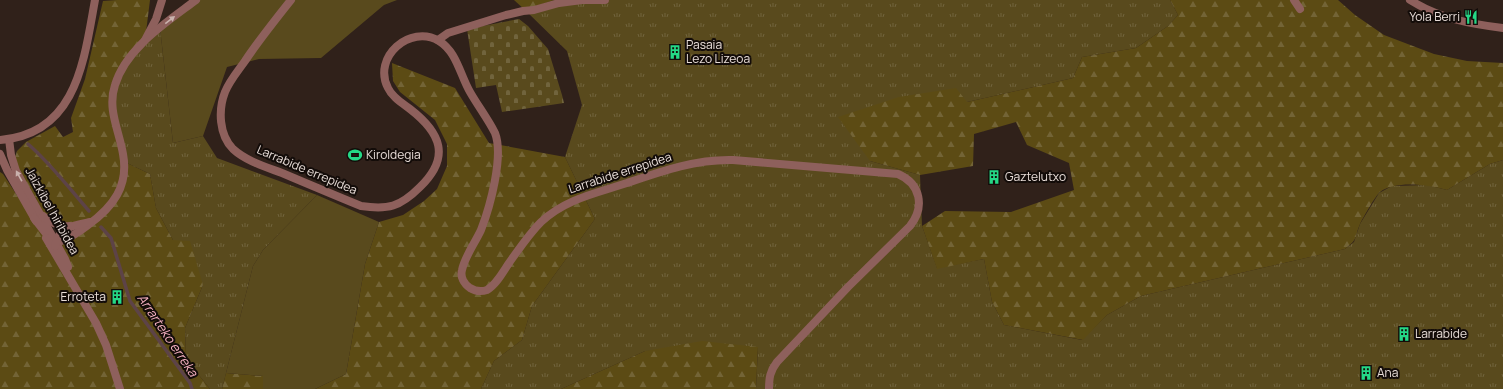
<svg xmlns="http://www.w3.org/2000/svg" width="1503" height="389" font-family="Manrope,sans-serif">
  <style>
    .grass { fill: url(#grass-tufts) }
    .forest { fill: url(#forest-firs) }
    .cemetery { fill: url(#cemetery-stones) }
    .garden { fill: #594a1d }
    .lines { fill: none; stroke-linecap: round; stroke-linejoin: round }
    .stream { stroke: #5d4347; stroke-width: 3.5 }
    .minor { stroke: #8e605c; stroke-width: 8 }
    .tertiary { stroke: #8e605c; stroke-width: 8 }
    .oneway { fill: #c9b2ad }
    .labels { text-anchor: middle; stroke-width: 4; stroke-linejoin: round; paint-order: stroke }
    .poi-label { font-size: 12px; fill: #e9ded9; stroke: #130c09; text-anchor: start }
    .street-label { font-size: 12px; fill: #e9ded9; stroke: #130c09 }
    .water-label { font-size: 13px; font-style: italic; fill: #f7b2c3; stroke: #130c09 }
  </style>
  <defs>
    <pattern id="grass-tufts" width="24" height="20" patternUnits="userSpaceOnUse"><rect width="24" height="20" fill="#594a1d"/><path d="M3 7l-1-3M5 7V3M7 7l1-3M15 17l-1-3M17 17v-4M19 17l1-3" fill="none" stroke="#71643d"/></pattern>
    <pattern id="forest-firs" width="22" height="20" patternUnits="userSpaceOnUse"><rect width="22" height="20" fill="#5c4b14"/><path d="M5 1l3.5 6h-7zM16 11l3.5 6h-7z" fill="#736436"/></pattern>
    <pattern id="cemetery-stones" width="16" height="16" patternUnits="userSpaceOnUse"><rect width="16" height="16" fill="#594a1d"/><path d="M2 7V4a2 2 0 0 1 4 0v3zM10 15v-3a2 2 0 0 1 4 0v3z" fill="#71643d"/></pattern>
  </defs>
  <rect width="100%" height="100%" fill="#30211a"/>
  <g class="grass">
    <path d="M554,0H1170L1178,15L1168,26L1136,48L1082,57L1073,78L967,102L870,161L920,175L922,226L937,268L984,259L992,302L1004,325L1082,340L1107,315L1141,296L1345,249L1354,242L1360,224L1379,193L1392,186L1427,185L1447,190L1490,164L1503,160V389H756L758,347L645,351L561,389H481L494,361L522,340L532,306L595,219L565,157L582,105L567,51L525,10Z"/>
    <path d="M160,28L173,143L203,136L217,158L317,195L263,250L253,266L222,389H210L186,359L185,328L203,285L173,240L156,208L150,174L125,162L112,112L119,74Z"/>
  </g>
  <g class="forest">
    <path d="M117,0H150L145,40L130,58L113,93L125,162L150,174L156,208L173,240L190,241L203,285L185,328L186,359L210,389H0V172L3,174L54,252L76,234L75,225L48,221L13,163L17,151L26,142L55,126L63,137L73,132L71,118L85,79L103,1Z"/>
    <path d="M514,0H554L525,10Z"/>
    <path d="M1170,0H1338L1355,15L1384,35L1434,54L1467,61L1503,63V160L1490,164L1447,190C1429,185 1396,180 1380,192C1376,195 1363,218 1360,224C1354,238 1359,238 1345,249L1141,296L1107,315L1083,340L1004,325L992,302L984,259L937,269L922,226L945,211L1011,212L1074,190L1069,163L1027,145L1016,122L974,134L973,166L920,175L870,161L838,117L899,97L956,88L967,102L1073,78L1082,57L1136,48L1168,26L1178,15Z"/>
    <path d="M392,63L455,88L489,143L565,157L595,219L532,306L522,340L494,361L481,389H315L346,374L365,264L379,222L403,215L424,201L437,189L447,166V144L435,120L400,92L393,81Z"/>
    <path d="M702,341L758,347L756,389H561L645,351Z"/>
    <path d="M226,373L263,376V389H222Z"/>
  </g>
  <path class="cemetery" d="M519,19L528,26L548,49L562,95L564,103L502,112L496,85L476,88L467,29Z"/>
  <g class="garden">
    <path d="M196,0H397L384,5L321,58L259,59L227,67L203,136L173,143L160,28Z"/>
    <path d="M317,195L379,222L365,264L346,374L315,389H263V376L226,373L253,266L263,250Z"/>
  </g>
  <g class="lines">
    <g class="stream">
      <path d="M28,144C51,164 69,188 89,211"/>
      <path d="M101,227L111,238L130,301L190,383L192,389"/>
    </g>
    <g class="minor">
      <path d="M1294,0L1300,9"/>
      <path d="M1410,0C1438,18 1470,24 1503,28"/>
      <path d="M145,40L156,19L162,0"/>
      <path d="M438,40L448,33L506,15L523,11L534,10L559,3L582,0H605"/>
    </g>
    <g class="tertiary">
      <path d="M291,0C275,20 259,40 245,61C238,71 230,80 225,92C218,110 219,135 233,149C246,161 266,167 282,173C308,184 334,195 361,206C388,210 400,207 420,187C451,157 441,133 410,109C402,103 392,97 388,88C372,57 410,24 439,41C457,52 460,75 470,92C478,106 488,119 495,133C504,156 490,207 481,230C475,243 465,256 462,270C460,277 464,284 470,288C475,291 481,292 487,290C496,285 503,272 509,263C519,249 529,234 541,222C565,199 597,193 627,183C662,171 696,159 733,160L898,174C921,184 925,207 910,226L848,287L777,362C770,371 769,378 769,389"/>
      <path d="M9,139L11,155L16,171L65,259L68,267"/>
      <path d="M0,140C77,134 84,60 95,0"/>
      <path d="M0,154L7,170L36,221"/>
      <path d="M43,216C51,223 60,227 70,226"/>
      <path d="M34,218L51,240L59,242C70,238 79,232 88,225C113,207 129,186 123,154C119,130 107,109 115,85C126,48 167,22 196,0"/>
      <path d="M46,238L96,323L106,345L120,389"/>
      <path d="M55,246C58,227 75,225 90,222"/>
    </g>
  </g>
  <defs><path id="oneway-solid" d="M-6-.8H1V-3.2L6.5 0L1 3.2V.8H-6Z"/></defs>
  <g class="oneway">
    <use href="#oneway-solid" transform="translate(170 20) rotate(-38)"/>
    <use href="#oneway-solid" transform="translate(19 176) rotate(-119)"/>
  </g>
  <defs>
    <symbol id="restaurant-bare" viewBox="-9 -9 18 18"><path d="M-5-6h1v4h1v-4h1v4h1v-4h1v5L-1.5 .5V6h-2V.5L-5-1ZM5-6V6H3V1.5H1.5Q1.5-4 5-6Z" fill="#24d886" stroke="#130c09" stroke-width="2.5" paint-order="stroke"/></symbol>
    <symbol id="building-bare" viewBox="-9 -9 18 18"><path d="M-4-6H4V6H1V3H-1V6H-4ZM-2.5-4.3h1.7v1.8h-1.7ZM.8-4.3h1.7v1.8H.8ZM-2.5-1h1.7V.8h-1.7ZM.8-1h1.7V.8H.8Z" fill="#24d886" stroke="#130c09" stroke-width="2.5" paint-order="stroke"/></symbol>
    <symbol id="stadium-bare" viewBox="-9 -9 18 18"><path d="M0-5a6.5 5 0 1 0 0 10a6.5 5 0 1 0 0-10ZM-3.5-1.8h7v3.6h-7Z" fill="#24d886" stroke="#130c09" stroke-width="2.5" paint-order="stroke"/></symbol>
  </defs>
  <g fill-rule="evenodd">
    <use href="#restaurant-bare" x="1461" y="7" width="20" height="20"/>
    <use href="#building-bare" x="665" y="42" width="20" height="20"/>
    <use href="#stadium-bare" x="345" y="145" width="20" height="20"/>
    <use href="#building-bare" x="984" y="167" width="20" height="20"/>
    <use href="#building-bare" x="107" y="287" width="20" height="20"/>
    <use href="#building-bare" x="1394" y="324" width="20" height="20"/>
    <use href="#building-bare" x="1356" y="363" width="20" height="20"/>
  </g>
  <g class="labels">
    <g class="poi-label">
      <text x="1460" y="21" text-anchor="end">Yola Berri</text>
      <text x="686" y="49">Pasaia<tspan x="686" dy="14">Lezo Lizeoa</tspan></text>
      <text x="366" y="159">Kiroldegia</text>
      <text x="1005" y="181">Gaztelutxo</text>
      <text x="106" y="301" text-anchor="end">Erroteta</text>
      <text x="1415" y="338">Larrabide</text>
      <text x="1377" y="377">Ana</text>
    </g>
    <g class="street-label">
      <text transform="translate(307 170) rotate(23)" y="4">Larrabide errepidea</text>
      <text transform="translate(620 173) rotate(-18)" y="4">Larrabide errepidea</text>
      <text transform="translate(52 211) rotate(61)" y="4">Jaizkibel hiribidea</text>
    </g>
    <g class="water-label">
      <text transform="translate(168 335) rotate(56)" y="5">Arrarteko erreka</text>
    </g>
  </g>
</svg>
